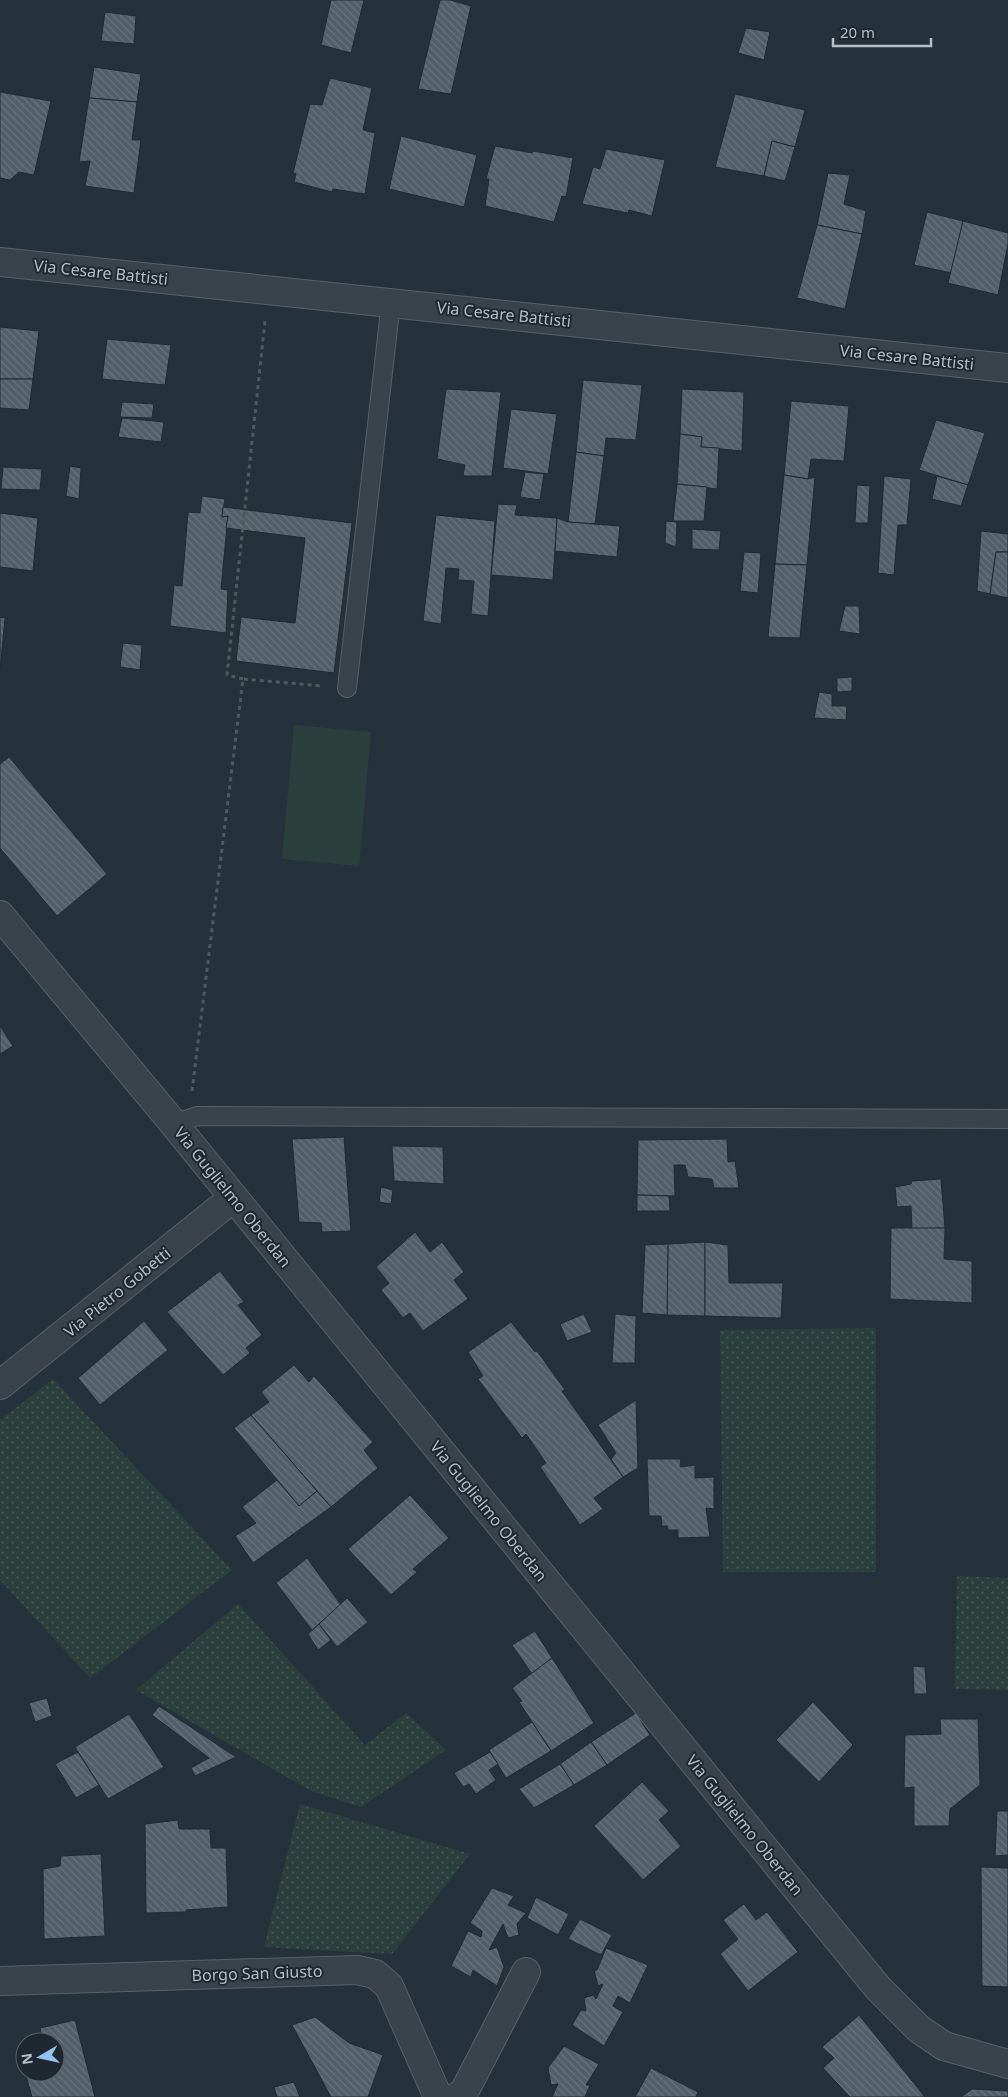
<svg xmlns="http://www.w3.org/2000/svg" width="1008" height="2097" font-family="'Noto Sans',sans-serif">
  <style>
    .park { fill: url(#park-dots) }
    .pitch { fill: #2b403d }
    .building { fill: url(#building-back-hatch); stroke: #212a32 }
    .lines { fill: none; stroke-linecap: round; stroke-linejoin: round }
    .lane-casing { stroke: #586169; stroke-width: 20 }
    .street-casing { stroke: #586169; stroke-width: 30 }
    .path { stroke: #4a5c5c; stroke-width: 3; stroke-dasharray: 4 4; stroke-linecap: butt }
    .lane { stroke: #3a434b; stroke-width: 18 }
    .street { stroke: #3a434b; stroke-width: 28 }
    .labels { text-anchor: middle; stroke-width: 4; stroke-linejoin: round; paint-order: stroke }
    .street-label { font-size: 16px; fill: #b5bec6; stroke: #1f2830 }
  </style>
  <defs>
    <pattern id="park-dots" width="8" height="8" patternUnits="userSpaceOnUse" patternTransform="scale(1.25)"><rect width="8" height="8" fill="#2b403d"/><path d="M2 2h.1M6 6h.1" fill="none" stroke="#485a58" stroke-width="1.8" stroke-linecap="round"/></pattern>
    <pattern id="building-back-hatch" width="6" height="6" patternUnits="userSpaceOnUse" patternTransform="scale(1.25)"><rect width="6" height="6" fill="#525f68"/><path d="M-1 5l2 2M0 0l6 6M5-1l2 2" fill="none" stroke="#69747c"/></pattern>
  </defs>
  <rect width="100%" height="100%" fill="#26323b"/>
  <g class="park">
    <path d="M876,1328V1572H723L720,1330Z"/>
    <path d="M53,1379L232,1570L90,1678L0,1580V1420Z"/>
    <path d="M957,1576L1008,1578V1690L955,1689Z"/>
    <path d="M238,1604L365,1745L406,1713L446,1750L361,1807L311,1791L136,1690Z"/>
    <path d="M300,1804L470,1854L392,1954L264,1947Z"/>
  </g>
  <path class="pitch" d="M294,725L371,732L359,866L282,859Z"/>
  <g class="building">
    <path d="M331,0H364L351,53L321,45Z"/>
    <path d="M440,0H450L471,6L451,94L418,89Z"/>
    <path d="M105,12L136,16L134,44L101,41Z"/>
    <path d="M746,28L770,32L764,60L738,53Z"/>
    <path d="M94,67L141,74L137,102L89,98Z"/>
    <path d="M330,78L372,88L363,130L375,133L365,194L333,189L332,192L294,182L296,174L293,173L310,104L322,105Z"/>
    <path d="M0,92L51,101L34,175L19,172L10,180L0,178Z"/>
    <path d="M735,94L805,110L795,147L772,141L764,176L715,167Z"/>
    <path d="M89,98L137,102L132,140H141L134,193L85,186L90,161L79,162Z"/>
    <path d="M401,136L477,155L464,207L389,189Z"/>
    <path d="M772,141L795,147L785,181L764,176Z"/>
    <path d="M495,146L532,153L533,151L573,158L566,197L562,196L554,222L485,206L489,179H486Z"/>
    <path d="M606,149L665,160L652,216L629,210L628,213L582,204L593,167L600,169Z"/>
    <path d="M828,173L850,175L844,204L866,211L862,234L817,225Z"/>
    <path d="M927,212L963,221L952,273L914,265Z"/>
    <path d="M963,221L1008,233V244L998,295L948,283Z"/>
    <path d="M817,225L862,234L845,309L797,298Z"/>
    <path d="M0,327L39,331L33,379H0Z"/>
    <path d="M107,339L171,345L165,385L102,379Z"/>
    <path d="M0,379H33L29,410L0,408Z"/>
    <path d="M583,380L642,385L636,440L606,438L604,456L576,452Z"/>
    <path d="M446,389L501,392L492,476H463L465,465L437,459Z"/>
    <path d="M682,389L744,392L742,451L701,447L702,437L680,434Z"/>
    <path d="M791,401L849,406L844,461L811,459L808,479L784,475Z"/>
    <path d="M122,402L154,404L152,418L120,417Z"/>
    <path d="M511,409L557,414L548,474L503,468Z"/>
    <path d="M122,418L164,422L161,442L118,437Z"/>
    <path d="M936,420L985,433L968,485L919,470Z"/>
    <path d="M680,434L702,437L701,447L719,448L717,489L677,484Z"/>
    <path d="M576,452L604,456L595,524L568,522Z"/>
    <path d="M70,466L81,468L79,499L66,496Z"/>
    <path d="M3,467L42,469L40,490L1,489Z"/>
    <path d="M525,472L544,474L540,500L520,497Z"/>
    <path d="M784,475L808,479L815,477L807,565L775,564Z"/>
    <path d="M884,476L911,479L907,525H898L894,575L878,573Z"/>
    <path d="M937,476L968,485L961,506L932,499Z"/>
    <path d="M677,484L707,487L704,521H673Z"/>
    <path d="M857,485L870,486L868,523H855Z"/>
    <path d="M202,496L225,499L222,517L228,516L221,589L228,590L226,633L170,626L174,585L182,586L188,512L200,513Z"/>
    <path d="M498,504L517,505L515,515L557,518L553,580L491,575Z"/>
    <path d="M223,507L352,523L334,673L236,661L241,617L295,623L305,538L226,528L228,516L222,517Z"/>
    <path d="M0,513L38,518L33,571L0,567Z"/>
    <path d="M436,515L495,521L488,616L471,614L474,581L458,580L459,569L446,568L441,624L423,621Z"/>
    <path d="M557,518L568,522L620,526L617,557L555,551Z"/>
    <path d="M666,521L677,522L676,547L665,543Z"/>
    <path d="M692,529L721,531L719,550L692,549Z"/>
    <path d="M981,531L1008,534V552H996L990,594L977,591Z"/>
    <path d="M744,552L761,553L758,593L740,591Z"/>
    <path d="M996,552H1008V598L990,594Z"/>
    <path d="M775,564L807,565L800,638L768,637Z"/>
    <path d="M845,606H859L860,634L839,631Z"/>
    <path d="M0,617L5,618L0,671Z"/>
    <path d="M123,643L142,645L140,670L120,667Z"/>
    <path d="M852,677V691L837,692V678Z"/>
    <path d="M819,692L832,694V706H847L846,720L814,718Z"/>
    <path d="M9,757L107,874L57,916L0,848V764Z"/>
    <path d="M0,1026L13,1046L0,1054Z"/>
    <path d="M344,1137L351,1231L322,1232L321,1223L299,1222L292,1139Z"/>
    <path d="M727,1139L728,1162L735,1161L739,1188H714L712,1179L688,1177L685,1165H674L675,1196L637,1195L638,1140Z"/>
    <path d="M392,1146L443,1147L444,1184L394,1181Z"/>
    <path d="M941,1179L945,1228L912,1229L911,1206L897,1207L895,1187L911,1184L912,1181Z"/>
    <path d="M381,1187L393,1190L391,1204L379,1202Z"/>
    <path d="M637,1195L669,1196L670,1211H637Z"/>
    <path d="M891,1228H945L944,1259L972,1261V1303L890,1299Z"/>
    <path d="M415,1232L430,1252L442,1242L464,1272L454,1280L468,1299L423,1331L410,1313L403,1318L381,1290L389,1283L376,1267Z"/>
    <path d="M705,1242V1316L667,1315L668,1244Z"/>
    <path d="M705,1242L728,1245L729,1283H783L781,1318L705,1316Z"/>
    <path d="M668,1244L667,1315L642,1313L645,1245Z"/>
    <path d="M220,1271L244,1302L238,1305L262,1335L246,1348L250,1353L223,1375L167,1312Z"/>
    <path d="M584,1314L592,1332L567,1341L560,1324Z"/>
    <path d="M615,1314L636,1316L635,1363H612Z"/>
    <path d="M144,1321L168,1350L100,1405L78,1378Z"/>
    <path d="M511,1322L535,1352L537,1351L565,1390L562,1391L623,1477L594,1498L603,1509L580,1525L540,1467L546,1463L526,1434L522,1438L478,1379L483,1376L468,1352Z"/>
    <path d="M294,1365L309,1382L314,1376L373,1442L364,1450L378,1468L331,1507L251,1415L269,1402L261,1392Z"/>
    <path d="M636,1400L638,1468L623,1477L611,1459L616,1453L598,1425Z"/>
    <path d="M251,1415L317,1491L299,1506L234,1428Z"/>
    <path d="M647,1459H681L680,1467L695,1465V1478L714,1477V1509L706,1508L710,1537L678,1538V1530H668L667,1526H662L661,1516H649Z"/>
    <path d="M277,1480L299,1506L317,1491L331,1507L253,1563L235,1536L256,1523L242,1507Z"/>
    <path d="M410,1495L449,1538L413,1569L417,1572L391,1595L348,1549Z"/>
    <path d="M307,1558L341,1605L312,1630L276,1583Z"/>
    <path d="M347,1598L368,1622L337,1647L319,1624Z"/>
    <path d="M319,1624L331,1640L318,1650L308,1634Z"/>
    <path d="M535,1631L552,1658L532,1674L512,1645Z"/>
    <path d="M552,1658L594,1723L551,1751L519,1702L522,1701L512,1688Z"/>
    <path d="M913,1666L925,1667L927,1694H914Z"/>
    <path d="M47,1698L52,1716L35,1722L29,1703Z"/>
    <path d="M813,1702L853,1745L819,1782L776,1740Z"/>
    <path d="M159,1706L236,1757L195,1776L191,1768L209,1758L152,1715Z"/>
    <path d="M636,1713L650,1735L607,1765L591,1742Z"/>
    <path d="M129,1714L164,1767L108,1799L75,1747Z"/>
    <path d="M940,1719H978L980,1785L950,1809L949,1826H914V1787L904,1788L905,1735L941,1734Z"/>
    <path d="M532,1722L551,1751L506,1778L489,1750Z"/>
    <path d="M591,1742L607,1765L574,1785L560,1764Z"/>
    <path d="M78,1752L99,1785L76,1798L55,1764Z"/>
    <path d="M490,1752L498,1764L489,1770L496,1780L476,1794L469,1784L463,1787L454,1773Z"/>
    <path d="M560,1764L574,1785L534,1808L519,1789Z"/>
    <path d="M642,1782L669,1811L659,1820L681,1846L643,1880L594,1826Z"/>
    <path d="M997,1811H1008V1855L995,1856Z"/>
    <path d="M178,1820L179,1829H210L211,1848H226L228,1907L186,1910V1912L146,1913L145,1824Z"/>
    <path d="M101,1854L105,1936L44,1939L43,1869L60,1866L61,1856Z"/>
    <path d="M981,1867L1008,1868V1987L982,1986Z"/>
    <path d="M492,1888L514,1896L508,1905L526,1913L517,1924L519,1935L508,1938L503,1924L489,1950L497,1947L504,1967L497,1986L473,1970L471,1977L451,1966L468,1931L481,1937L482,1931L470,1923Z"/>
    <path d="M536,1897L569,1914L558,1935L527,1918Z"/>
    <path d="M744,1904L756,1920L767,1912L798,1952L748,1991L720,1954L738,1939L723,1920Z"/>
    <path d="M580,1919L612,1935L601,1955L568,1939Z"/>
    <path d="M606,1948L648,1965L630,2003L618,1996L613,2006L623,2012L604,2046L572,2025L581,2010L586,2011L584,1998L593,1995L596,1999L603,1984L598,1986L594,1970H597Z"/>
    <path d="M859,2015L925,2097H850L823,2068L834,2058L822,2047Z"/>
    <path d="M315,2017L349,2043L383,2055L368,2097H331L292,2025Z"/>
    <path d="M75,2020L95,2097H32L23,2065L25,2064V2072H55V2042H43L40,2028Z"/>
    <path d="M564,2046L599,2064L586,2085H590L585,2097H552L558,2084L551,2085L548,2068Z"/>
    <path d="M651,2068L698,2092L696,2097H635Z"/>
    <path d="M294,2082L300,2097H277L274,2087Z"/>
    <path d="M972,2089L1008,2091V2097H961Z"/>
  </g>
  <g class="lines">
    <defs>
      <g id="lane">
        <path d="M347,688L391,302"/>
        <path d="M174,1124L197,1116L1008,1119"/>
      </g>
      <g id="street">
        <path d="M0,262L1008,368"/>
        <path d="M0,915L174,1124L878,1988L919,2029L944,2046L1008,2064"/>
        <path d="M0,1385L233,1198"/>
        <path d="M0,1981L357,1970L375,1974L389,1986L438,2097"/>
        <path d="M456,2097L463,2094L526,1972"/>
      </g>
    </defs>
    <use href="#lane" class="lane-casing"/>
    <use href="#street" class="street-casing"/>
    <g class="path">
      <path d="M243,679L227,675L265,321"/>
      <path d="M192,1091L243,679L323,686"/>
    </g>
    <use href="#lane" class="lane"/>
    <use href="#street" class="street"/>
  </g>
  <g class="labels">
    <g class="street-label">
      <text transform="translate(101 272) rotate(6)" y="6">Via Cesare Battisti</text>
      <text transform="translate(504 314) rotate(6)" y="6">Via Cesare Battisti</text>
      <text transform="translate(907 357) rotate(6)" y="6">Via Cesare Battisti</text>
      <text transform="translate(233 1197) rotate(51)" y="6">Via Guglielmo Oberdan</text>
      <text transform="translate(117 1292) rotate(-39)" y="6">Via Pietro Gobetti</text>
      <text transform="translate(489 1511) rotate(51)" y="6">Via Guglielmo Oberdan</text>
      <text transform="translate(745 1825) rotate(51)" y="6">Via Guglielmo Oberdan</text>
      <text transform="translate(257 1973) rotate(-2)" y="6">Borgo San Giusto</text>
    </g>
  </g>
  <g transform="translate(40 2057) rotate(261)"><circle r="24" fill="#1f2830" stroke="#5b646c"/>
  <path d="M0-4L9 19L0 12L-9 19Z" fill="#94c3ed"/>
  <text y="-8" font-size="14" font-weight="bold" text-anchor="middle" fill="#b5bec6">N</text>
  </g>
  <path d="M833 38v8h98v-8" fill="none" stroke="#b5bec6" stroke-width="2.5"/>
  <text x="840" y="38" font-size="15" fill="#b5bec6" stroke="#1f2830" stroke-width="4" paint-order="stroke">20 m</text>
</svg>
